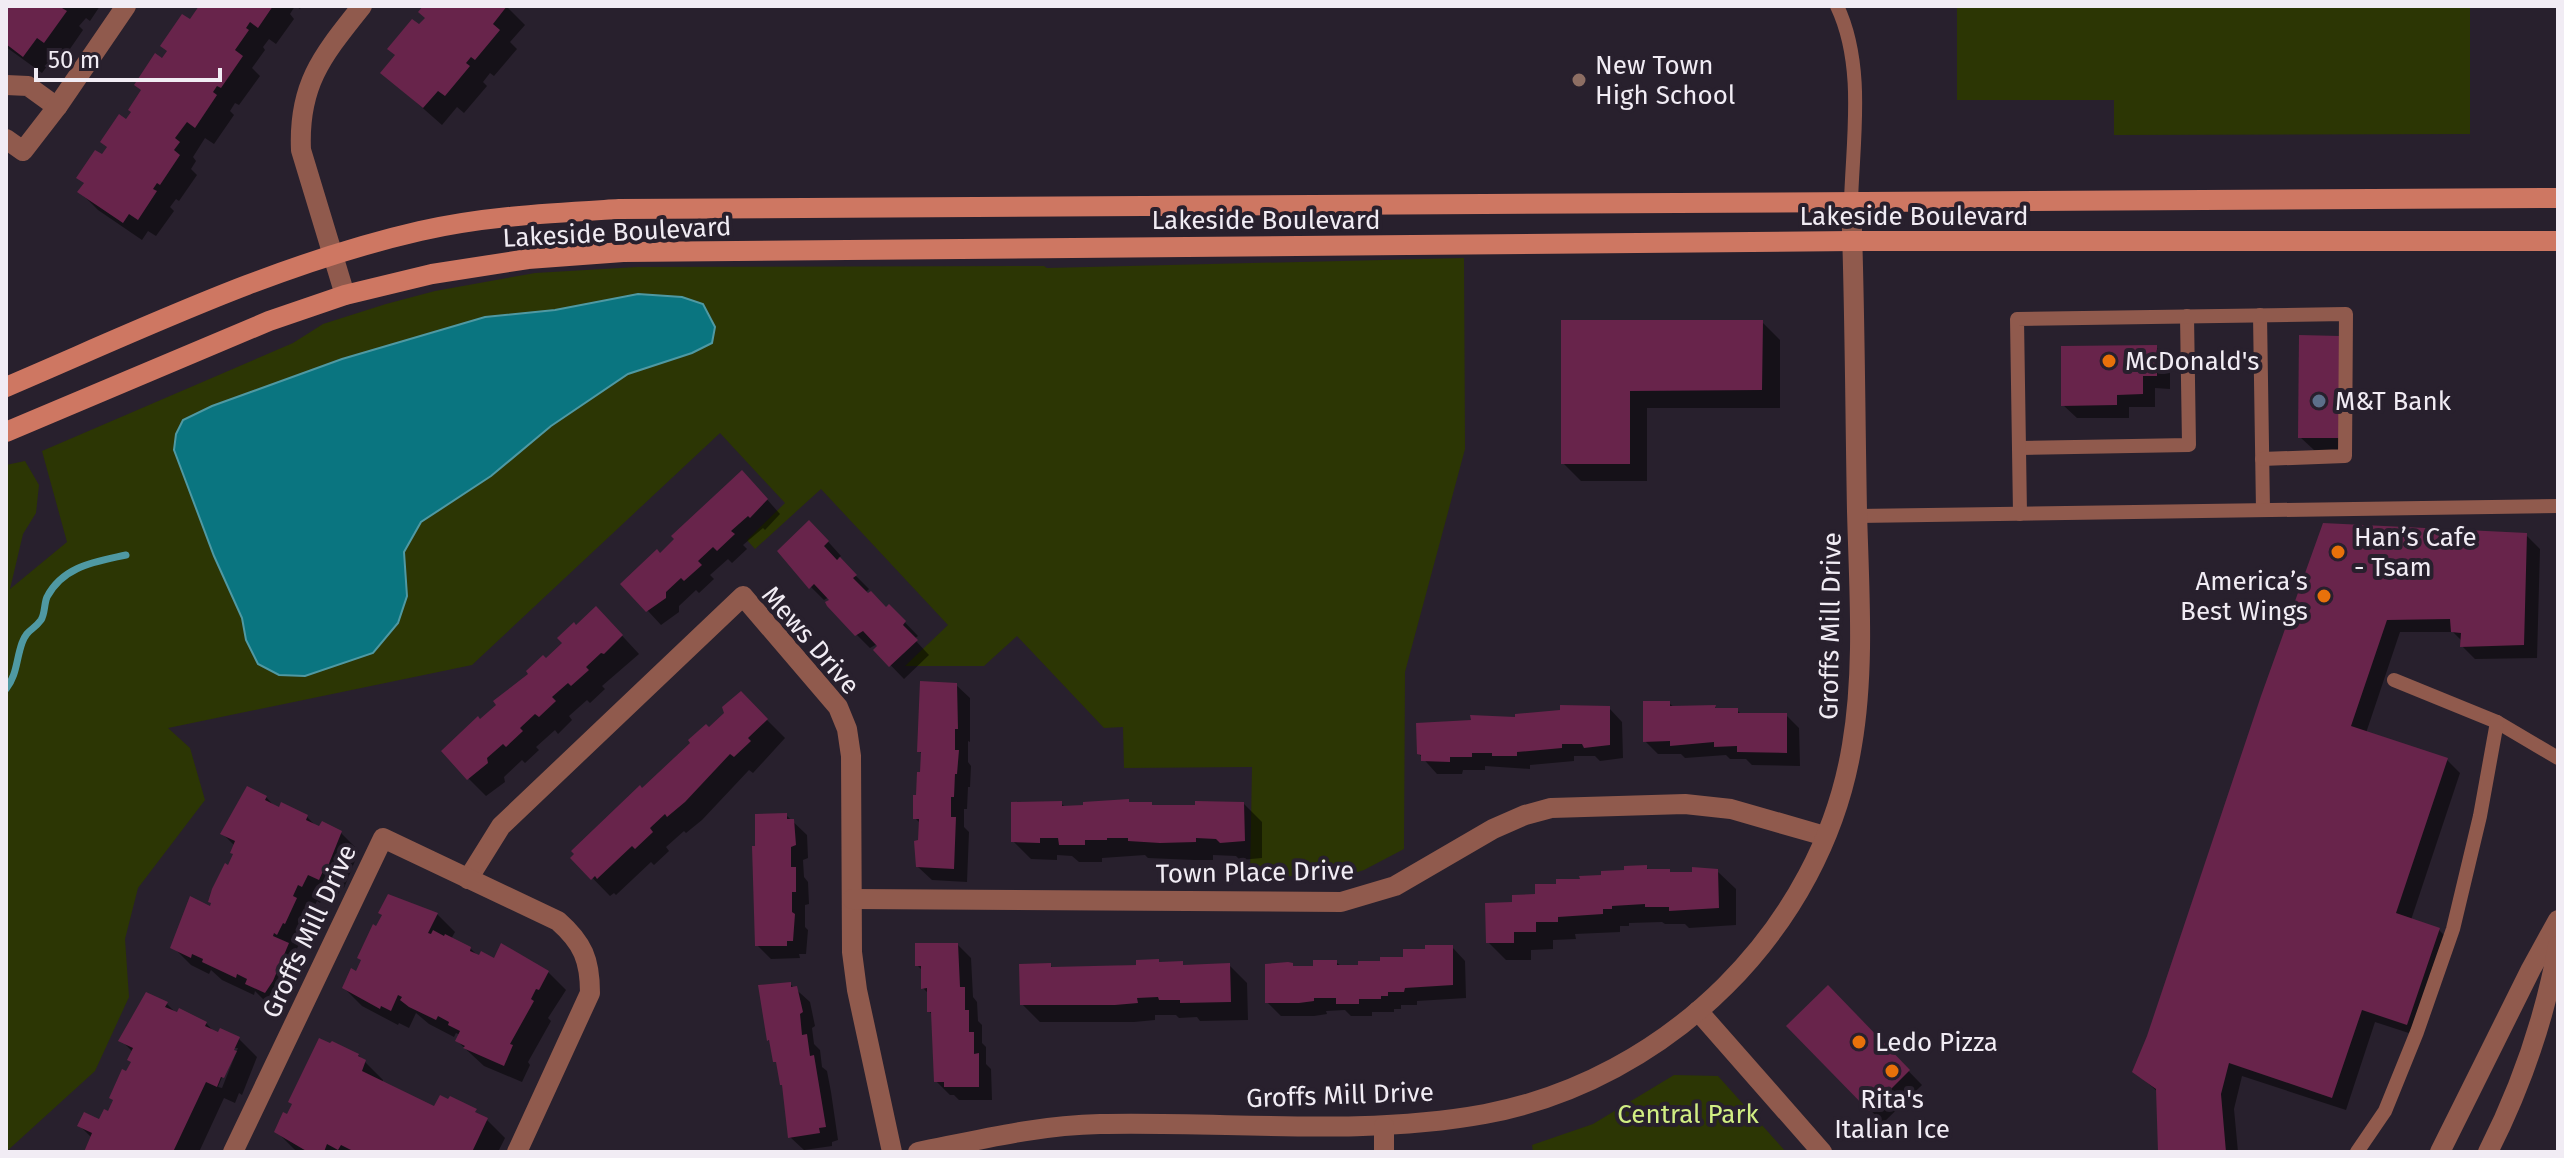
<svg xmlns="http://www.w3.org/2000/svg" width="2564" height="1158" font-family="'Fira Sans',sans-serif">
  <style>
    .green { fill: #2c3604 }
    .water { fill: #0a7580; stroke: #4f99a3; stroke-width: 2 }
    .shadow { fill: #0007; fill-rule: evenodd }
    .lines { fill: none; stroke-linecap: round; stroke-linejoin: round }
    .stream { stroke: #4f99a3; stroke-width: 7 }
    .building { fill: #68244b }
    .lane { stroke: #905a4d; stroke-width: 14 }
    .street { stroke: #905a4d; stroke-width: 20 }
    .secondary { stroke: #ce7762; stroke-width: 20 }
    .education-dot { fill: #8d6e63; stroke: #28202d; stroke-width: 3 }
    .food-dot { fill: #e8710a; stroke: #28202d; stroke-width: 3 }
    .service-dot { fill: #5c6f8a; stroke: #28202d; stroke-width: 3 }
    .labels { text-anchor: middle; stroke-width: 8; stroke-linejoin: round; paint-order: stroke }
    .poi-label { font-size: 26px; fill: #f1ecf4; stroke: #28202d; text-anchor: start }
    .street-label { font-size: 26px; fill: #f1ecf4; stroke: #28202d }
    .park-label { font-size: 26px; fill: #d1ee83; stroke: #28202d }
  </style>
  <rect width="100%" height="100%" fill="#28202d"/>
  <g class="green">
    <path d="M1957,6H2470V134L2114,135V100H1957Z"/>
    <path d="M1464,258L1465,449L1405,672L1404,849L1364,870L1348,875L1250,877L1252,767L1124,768L1123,727L1104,728L1017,636L984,666H905L948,625L821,489L755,549L747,540L785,503L720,433L472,665L168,728L190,748L205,800L138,888L125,939L129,997L95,1071L6,1152V465L25,461L39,485L36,513L23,534L10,589L67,542L42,451L293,343L323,324L386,304L435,291L535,273L637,267L1044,266L1047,268Z"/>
    <path d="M1674,1075L1718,1076L1786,1152H1533L1532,1145L1593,1124Z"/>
  </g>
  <path class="water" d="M638,294L682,297L703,304L715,327L712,343L692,353L628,374L551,426L491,476L421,522L404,552L407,596L398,623L373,653L305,676L279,675L258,664L246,640L242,618L214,556L174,450L176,434L183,420L212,406L342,359L485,317L555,310Z"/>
  <g class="shadow">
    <path d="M6,6H100L90,21L86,18L79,26L83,30L63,59L56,54L42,73L6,47Z"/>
    <path d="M201,6H302L300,9L295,6L290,14L294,19L276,44L269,39L263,47L265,50L252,68L260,76L239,105L235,103L230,111L234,115L214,144L205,138L193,157L196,161L191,169L197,175L179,201L176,199L170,207L174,211L156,236L148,231L142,240L98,210L80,192L127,122L163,60Z"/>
    <path d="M426,6H506L525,25L510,42L517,49L494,76L490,73L483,82L487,86L464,113L457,107L442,125L383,73L427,19Z"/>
    <path d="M1563,322H1762L1780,340V408H1647V481H1581L1563,463Z"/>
    <path d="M2301,337L2352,450H2314L2300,437Z"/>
    <path d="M2156,347L2170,361V389L2155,388V407H2129V418H2077L2063,405Z"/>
    <path d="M755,486L780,514L765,530L763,528L743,545L747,549L732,563L728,559L710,575L714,579L699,593L696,590L679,606V612L661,625L623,584Z"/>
    <path d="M2325,525L2526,535L2540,549L2537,658L2475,659L2462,646V641L2453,632H2400L2366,733L2447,760L2460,773L2411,920L2439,930L2452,943L2421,1037L2375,1022L2346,1110L2242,1076L2234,1109L2238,1152H2160L2158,1092L2134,1071L2149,1037Z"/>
    <path d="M823,536L841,556L838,558L869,589L865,593L886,609L889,606L918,636L914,639L929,655L904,679L876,650L884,640L870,648L856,634L831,600L829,597L824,600L811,587Z"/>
    <path d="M614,627L639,654L602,686L605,689L590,703L587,700L569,716L572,720L558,734L555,730L536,747L539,750L525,763L522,760L504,777L505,782L486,796L468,778L480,721L546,661Z"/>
    <path d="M956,685L970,698V742L968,741V762L971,766L970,787H968L967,809H964V827L969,832L967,882L932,880L918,867L921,824L915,818L922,775L923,755L919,751Z"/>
    <path d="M741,694L785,738L753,773L749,770L702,820L686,833L684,831L666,847L669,851L654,865L651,862L616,895L614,893L610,896L573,858L726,713Z"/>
    <path d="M1669,703L1675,708L1715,707L1718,710H1737L1742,715H1786L1799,728L1800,766L1752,765L1746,759H1730L1726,755L1685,758L1681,754H1658L1645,741Z"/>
    <path d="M1609,708L1622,722L1623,758L1600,761L1595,756H1574V761L1530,765V769L1485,766V770H1463L1462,774H1437L1419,754L1517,720Z"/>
    <path d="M266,797L277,809L307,817L318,828L341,833L359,851L344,888L342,887L337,897L326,892L320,903L317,901L310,915L314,918L295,952L306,963L303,972L283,1009L265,1001L255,991L254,995L222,980L211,970L209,974L191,965L173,947L211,908L235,855V846L223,834Z"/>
    <path d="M1061,803L1066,808L1131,804H1151L1154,807L1244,804L1262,822V858L1240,860L1236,856L1213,855V860H1194L1148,858L1145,855L1102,858V862H1079L1072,856L1057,855V860L1031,859L1013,841Z"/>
    <path d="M786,815L807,835L808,858L803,860L804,877L808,882L809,904L805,905V927L808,930L806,954H799L800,958L771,959L757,945Z"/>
    <path d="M1646,867L1650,871L1671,874L1717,871L1736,889V925L1689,928L1685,924H1665L1662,922L1629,923V926H1620V932L1575,934L1576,939L1553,940V949L1531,950V960H1506L1488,942L1514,903L1558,886Z"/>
    <path d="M437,914L455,932L451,939L470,948L480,958L548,972L566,990L548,1018L551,1021L528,1062L530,1065L522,1082L484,1066L457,1041L460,1035L456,1033L454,1037L429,1024L416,1013L409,1028L399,1023L398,1025L362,1006L344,988L356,973Z"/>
    <path d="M958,945L971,958L973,997L977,1002L978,1021L982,1025V1043L986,1047V1064L991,1069L992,1100H959L954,1095H950L936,1081L933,1016L929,1011V994L923,988V971L917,965Z"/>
    <path d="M1452,947L1465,961L1466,998L1417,1001V1005H1401V1009H1394V1012H1372V1016H1351L1345,1010L1326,1011L1327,1014L1314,1016H1281L1267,1002L1292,965L1295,968H1315L1336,962L1342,967L1405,959Z"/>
    <path d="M1160,964H1182L1185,967L1229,965L1247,983L1248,1020L1200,1021L1197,1017L1179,1018L1176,1015H1155V1020L1134,1022H1040L1022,1004L1050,965L1054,969Z"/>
    <path d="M790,984L810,1002L815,1026L812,1028L814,1044L820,1050L822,1067L827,1071L831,1092L838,1140L832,1142V1146L804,1150L790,1137L784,1087L779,1065L775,1061L772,1043L768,1040Z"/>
    <path d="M1828,988L1922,1085L1883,1123L1789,1026Z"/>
    <path d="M167,1004L178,1015L206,1023L215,1033L239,1039L257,1057L242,1095L239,1093L235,1103L224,1098L199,1152H87L92,1138L80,1126L99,1122L109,1114L133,1063V1052L121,1040ZM234,1048H238L222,1088L218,1087Z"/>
    <path d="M358,1055L383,1080L382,1083L435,1109L487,1120L505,1138L498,1152H298L294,1149L276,1131L288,1117Z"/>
  </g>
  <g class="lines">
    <path class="stream" d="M6,689C17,675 16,660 22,643C27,629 33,631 41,620C45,614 44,604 47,597C63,566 95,562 126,555"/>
  </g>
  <g class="building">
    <path d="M6,6H64L62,8L67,11L44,43L37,38L23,57L6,44Z"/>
    <path d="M199,6H273L258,28L250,22L246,28L249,30L235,50L243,56L221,88L217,86L213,92L217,95L195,128L187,122L175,138L180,142L174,150L180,155L160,185L157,183L153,189L157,191L138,220L129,214L123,223L77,192L84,183L76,178L95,150L102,154L107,147L100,142L119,114L126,119L131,112L128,110L141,90L134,85L155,53L162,58L167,51L160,46L182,14L190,19Z"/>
    <path d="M423,6H507L493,24L500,30L475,60L471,57L466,63L470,66L445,96L438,91L423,108L380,73L395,55L387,49L412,19L419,24L425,18L418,12Z"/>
    <path d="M1561,320H1763L1762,390L1630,391V464H1561Z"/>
    <path d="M2299,335L2340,336L2339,438H2298Z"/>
    <path d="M2157,345V376H2143V394L2117,395V405L2061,406V346Z"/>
    <path d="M742,470L768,499L750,518L748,516L731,531L735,534L717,551L713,547L698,561L702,565L684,581L681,578L666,592V598L646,612L620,584L657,549L660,553L674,539L671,536Z"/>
    <path d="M809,520L829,541L824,546L837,560L840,557L857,575L853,578L868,593L871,591L886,607L889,604L906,621L903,625L918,640L889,667L873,650L877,646L863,631L855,636L827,606L825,602L829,600L814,584L809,589L777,551Z"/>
    <path d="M2323,523L2527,533L2524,645L2460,647L2461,633L2451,632L2450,619L2387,620L2351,726L2448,758L2396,913L2440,928L2407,1025L2362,1010L2332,1098L2229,1063L2221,1094L2226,1152H2158L2156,1089L2132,1072L2147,1036L2261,696Z"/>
    <path d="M596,606L623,635L604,654L601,653L586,667L589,670L571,686L568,683L552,697L556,701L539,717L535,714L520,728L523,731L506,747L503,744L487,758L488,763L467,780L441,751L478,716L480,719L496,705L493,701L528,674L526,671L543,655L546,658L562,643L557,638L574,622L576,625Z"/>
    <path d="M920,681L957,683L958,729H955V750H959L957,774H955L954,797H951V817H956L954,869L916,867L914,841L918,840L919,819H913V795H916L917,772H920L921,752H917Z"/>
    <path d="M741,691L768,719L748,738L751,741L734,757L730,754L685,802L667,817L665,814L650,828L653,832L635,849L632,846L597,879L595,876L591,880L570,858L574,854L571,851L640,785L642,788L690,743L688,740L706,724L709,727L724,713L722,707Z"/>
    <path d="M1643,701H1670V706L1716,705L1715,708H1738V713H1787V753L1737,752V746L1714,747V742L1670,746V741L1643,742Z"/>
    <path d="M1560,705L1610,706V745L1584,748L1582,744H1562V748L1517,752V756H1492V753H1472V757H1450V762L1421,761V755L1417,754L1416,723L1471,720L1470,715L1515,717V714L1560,710Z"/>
    <path d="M247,786L267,796L265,800L279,807L281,802L308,815L306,820L319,826L322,821L342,831L326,871H323L319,880L308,875L302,887L298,885L293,896L297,898L285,924L283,923L277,935L274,933L273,936L289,943L273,981L265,993L245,984L247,979L237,974L236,978L202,962L203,959L192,954L191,958L170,948L190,896L210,906L211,903L208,902L212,889L225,863L228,865L233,854L230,853L235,841L220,834Z"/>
    <path d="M1129,799V802H1152V805H1195V801L1244,802L1245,841L1220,843L1216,839L1196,838V842L1160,843L1128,841V838H1107V840H1085V845H1059L1058,838H1040V843L1011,842V802L1062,801V806L1083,805V802Z"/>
    <path d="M787,813V819H794L796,845L791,847V867H796V892H792V912L795,914L793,941H787V946H755L752,846H755V814Z"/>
    <path d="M1647,865V869H1670V872H1692V867L1718,869L1719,908L1669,911V907H1645V904L1612,906V909H1603V914L1558,917V922H1536V932H1514V943H1486L1485,903L1512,902V895L1535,894V884H1556V879H1580L1579,876L1601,875V871L1624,870V866Z"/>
    <path d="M388,894L438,913L428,933L431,934L433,930L444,936L445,934L471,947L470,951L479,955L481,951L494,958L501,943L549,971L539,990L536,989L531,999L534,1001L510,1044L513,1045L504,1066L463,1048L465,1046L455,1041L460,1031L448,1025L449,1022L438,1016L436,1020L409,1007L400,1000L402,997L398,995L391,1011L381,1006L380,1009L342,988L351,968L356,971L361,960L357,958L373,924L376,926L382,915L378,913Z"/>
    <path d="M915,943H958L960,987H965V1010H969V1032H974V1054L979,1053V1087H944V1082H934L931,1012H927V988L921,989V966H915Z"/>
    <path d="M1425,945H1453V985L1405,988L1404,992H1388V996H1381V999H1359V1004H1336V998H1314V1001L1299,1003H1265V964L1288,962L1293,963V966H1313V960H1337V965H1358V961H1380V957H1403V949H1425Z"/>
    <path d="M1159,959V962L1183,961V965L1230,963L1231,1002L1180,1003V1000H1159L1158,997L1137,998L1138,1003L1115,1005H1020L1019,964L1051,963V967L1136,965V960Z"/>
    <path d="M791,982V987L797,986L803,1012L800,1014L802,1035L807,1034L810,1056L814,1055L826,1127L819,1128L820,1133L788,1138L782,1085H780L776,1062H773L769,1040L767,1041L758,985Z"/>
    <path d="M1828,985L1910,1070L1869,1111L1786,1026Z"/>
    <path d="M146,992L168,1002L165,1007L177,1012L179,1008L207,1022L205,1026L218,1032L220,1028L240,1037L234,1050L237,1051L224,1078L221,1077L217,1087L206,1082L173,1152H84L92,1133L77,1126L84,1112L99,1119L104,1109L108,1111L113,1100L109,1098L122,1069L126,1071L131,1062L127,1060L133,1048L118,1041Z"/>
    <path d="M319,1038L330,1043L332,1041L359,1054L358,1056L366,1060L362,1071L434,1106L440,1095L448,1099L450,1096L477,1109L475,1112L488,1118L472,1152H350L351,1150L341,1145L338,1150L327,1144L324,1152H308L274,1132L283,1112L287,1114L292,1104L288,1102Z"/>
  </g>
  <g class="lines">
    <g class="lane">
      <path d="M1837,6C1865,65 1853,138 1851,201"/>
      <path d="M2260,315L2263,510"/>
      <path d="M2019,448L2189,445L2187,316"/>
      <path d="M2020,514L2017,319L2346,314L2345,456L2262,459"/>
      <path d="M1857,516L2558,506"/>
      <path d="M2394,680L2497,722L2558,758"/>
      <path d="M2357,1152L2385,1111L2417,1032L2453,929L2480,816L2497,722"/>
    </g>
    <g class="street">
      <path d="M6,85L28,86L57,107"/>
      <path d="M6,139L23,151L57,107L126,6"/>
      <path d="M345,295L301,150C298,84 323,55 362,6"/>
      <path d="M468,879L501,826L743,596L838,707L847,729L851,756L852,952L857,990L892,1152"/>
      <path d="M852,899L1341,902L1395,886L1493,829L1525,815L1551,808L1685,804L1731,809L1825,836"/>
      <path d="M1698,1011L1822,1152"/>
      <path d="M233,1152L383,838L558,921C583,943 590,960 590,993L517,1152"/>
      <path d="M918,1152C978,1140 1039,1125 1100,1124C1228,1121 1359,1137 1485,1114C1667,1080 1822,929 1852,745C1865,669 1859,588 1857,511C1855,408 1855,305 1851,201"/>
      <path d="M1384,1152V1126"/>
      <path d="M2440,1152L2531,969L2558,920"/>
      <path d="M2488,1152C2521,1087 2545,1017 2558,946"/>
    </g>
    <g class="secondary">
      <path d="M6,387C142,329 276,264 420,231C486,216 552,213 619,209L2558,198"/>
      <path d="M6,432L269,321L345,295L432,274L528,259L623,252L1852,241H2558"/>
    </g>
  </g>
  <circle class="education-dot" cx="1579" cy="80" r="8"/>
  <g class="food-dot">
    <circle cx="2109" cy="361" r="8"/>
    <circle cx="2338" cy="552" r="8"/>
    <circle cx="2324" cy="596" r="8"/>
    <circle cx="1859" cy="1042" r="8"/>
    <circle cx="1892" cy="1071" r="8"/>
  </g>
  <circle class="service-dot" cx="2319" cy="401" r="8"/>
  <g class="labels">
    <g class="poi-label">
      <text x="1595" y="74">New Town<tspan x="1595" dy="30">High School</tspan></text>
      <text x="2125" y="370">McDonald's</text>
      <text x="2335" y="410">M&amp;T Bank</text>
      <text x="2354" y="546">Han’s Cafe<tspan x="2354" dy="30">- Tsam</tspan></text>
      <text x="2308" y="590" text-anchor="end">America’s<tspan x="2308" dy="30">Best Wings</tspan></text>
      <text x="1875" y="1051">Ledo Pizza</text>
      <text x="1892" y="1108" text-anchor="middle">Rita's<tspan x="1892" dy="30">Italian Ice</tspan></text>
    </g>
    <g class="street-label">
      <text x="1914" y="225">Lakeside Boulevard</text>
      <text x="1266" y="229">Lakeside Boulevard</text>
      <text transform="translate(617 232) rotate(-3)" y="9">Lakeside Boulevard</text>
      <text transform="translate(1830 626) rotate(-89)" y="9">Groffs Mill Drive</text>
      <text transform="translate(811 640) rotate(49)" y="9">Mews Drive</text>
      <text transform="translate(1255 872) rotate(-1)" y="9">Town Place Drive</text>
      <text transform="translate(309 931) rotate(-65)" y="9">Groffs Mill Drive</text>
      <text transform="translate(1340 1095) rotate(-2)" y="9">Groffs Mill Drive</text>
    </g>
    <g class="park-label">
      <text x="1688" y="1123">Central Park</text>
    </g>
  </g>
  <rect width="2564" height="1158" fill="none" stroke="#f1ecf4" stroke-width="16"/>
  <path d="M36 68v12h184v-12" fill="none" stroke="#f1ecf4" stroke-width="4"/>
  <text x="48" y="68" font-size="24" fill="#f1ecf4" stroke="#28202d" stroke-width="6" paint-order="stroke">50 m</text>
</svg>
